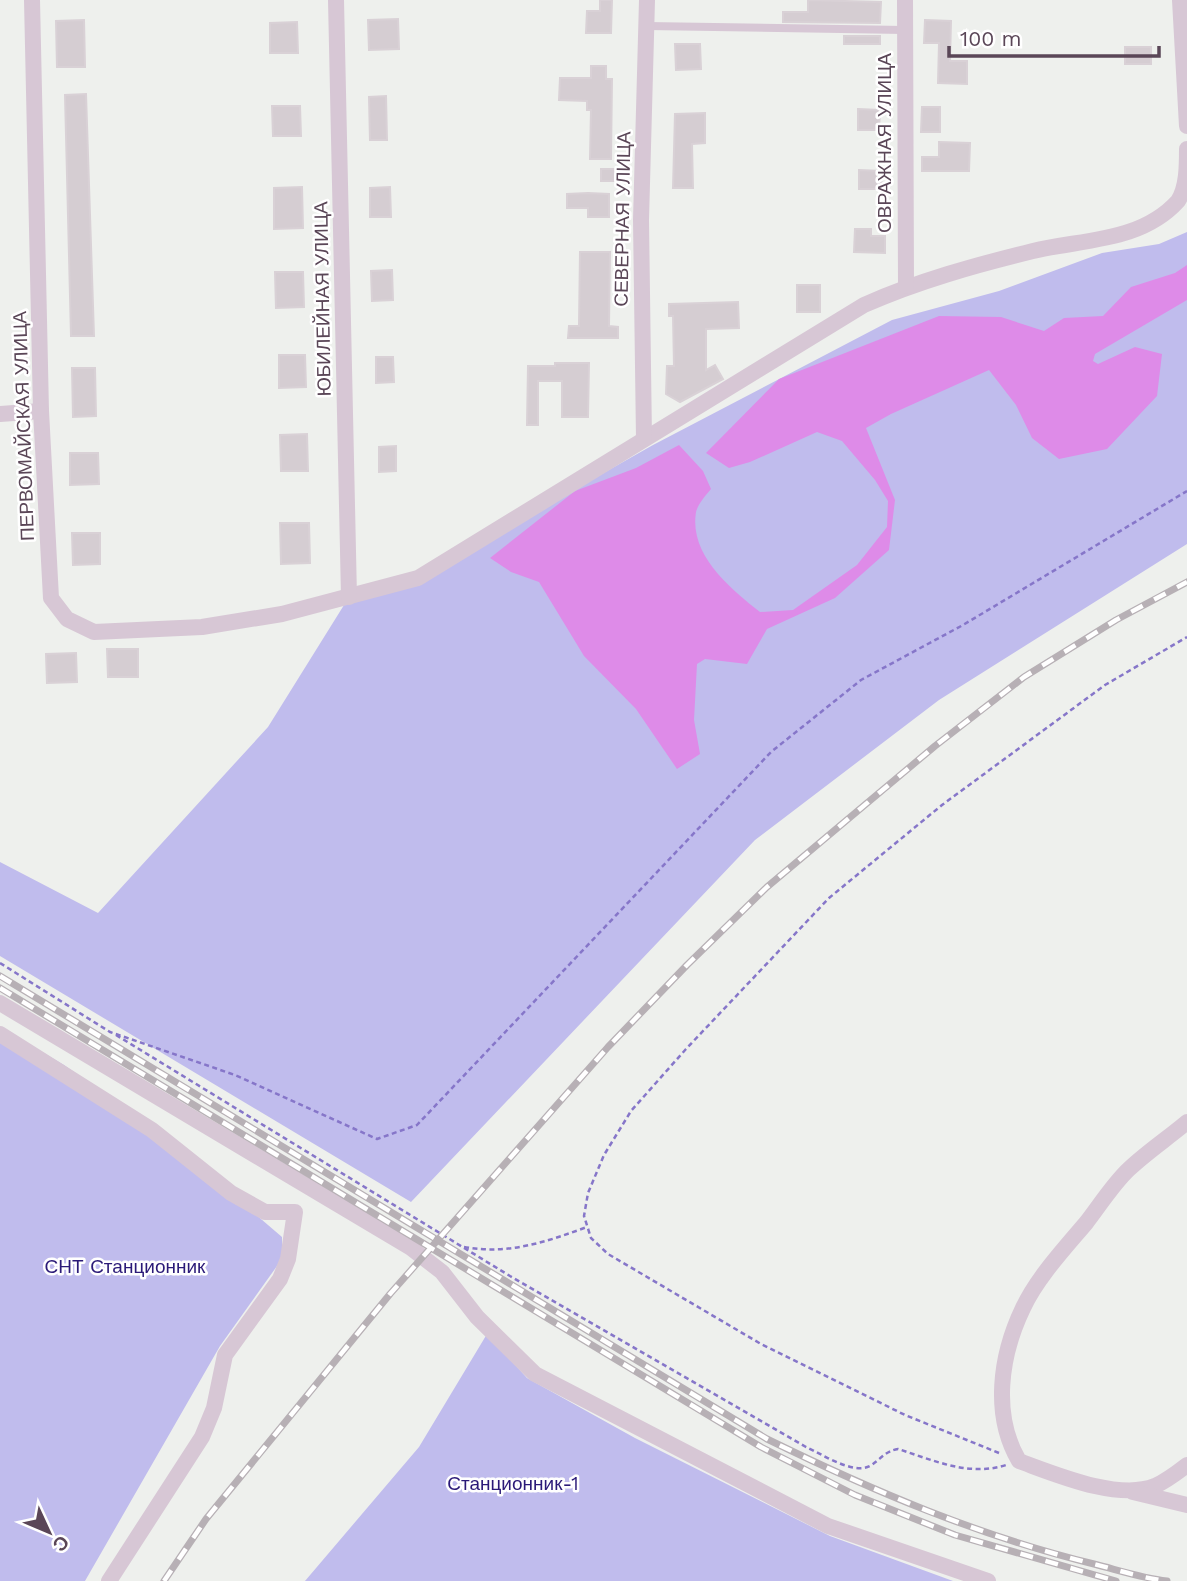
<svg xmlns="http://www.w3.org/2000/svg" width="1187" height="1581" font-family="'Work Sans',sans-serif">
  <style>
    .green { fill: #c0bced }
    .water { fill: #de8be8 }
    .building { fill: #d5cdd2; stroke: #d9d1d6; stroke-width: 2 }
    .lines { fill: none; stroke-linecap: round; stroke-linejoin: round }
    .path { stroke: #8676c9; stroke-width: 2.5; stroke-dasharray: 5 3.5; stroke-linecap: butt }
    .lane { stroke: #d7c7d5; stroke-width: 8 }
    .street { stroke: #d7c7d5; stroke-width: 16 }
    .rail-casing { stroke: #b7b0b5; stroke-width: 7 }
    .rail { stroke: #fff; stroke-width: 4.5; stroke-dasharray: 13; stroke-linecap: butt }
    .labels { text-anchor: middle; stroke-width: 5; stroke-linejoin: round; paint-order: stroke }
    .street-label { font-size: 19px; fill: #5a4657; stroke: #fff }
    .park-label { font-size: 19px; fill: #2b1a78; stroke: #fff }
  </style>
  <rect width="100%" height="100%" fill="#eef0ed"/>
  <g class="green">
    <path d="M1187,232V544L939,700L755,840L411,1202L0,956V862L98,913L268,727L349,597L418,578L653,445L892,320L999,291L1102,253L1159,244Z"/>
    <path d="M0,1027L64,1065L162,1134L282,1237V1259L220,1346L85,1581H0Z"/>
    <path d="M487,1334L527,1378L635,1438L830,1536L953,1581H305L419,1447Z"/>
  </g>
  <path class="water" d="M1187,265V300L1095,354L1093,361L1098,364L1135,347L1162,354L1157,396L1107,449L1059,459L1032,438L1016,405L989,370L891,414L866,428L895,500L889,550L835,598L767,629L747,664L705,659L697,664L694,720L700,754L677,769L636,709L584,656L539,582L511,572L490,558L575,491L636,468L679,445L703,471L711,489C706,495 698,504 696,512C689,555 730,588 760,612L793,610L857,565L887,527L888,501L875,480L842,441L817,432L750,462L729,468L706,453L779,379L939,316L1001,317L1044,331L1064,318L1103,316L1131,287L1175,273Z"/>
  <g class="building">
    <path d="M600,0H612L611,33H586L587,11H600Z"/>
    <path d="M808,0L881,2L880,23L783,22V12H808Z"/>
    <path d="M398,19L399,49L369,50L368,20Z"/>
    <path d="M84,20L85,67H57L56,21Z"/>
    <path d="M925,20L951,21L950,61H967V84L938,83L939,43H924Z"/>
    <path d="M297,22L298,53H270V23Z"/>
    <rect x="844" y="36" width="36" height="8"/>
    <path d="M675,44H700L701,69L676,70Z"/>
    <rect x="1125" y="47" width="26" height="17"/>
    <path d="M591,66H606V79H612L611,159H590L591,110H587V101L559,100L560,78H591Z"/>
    <path d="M86,94L94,336H71L65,95Z"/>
    <path d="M386,96L387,140H370L369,97Z"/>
    <path d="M272,106H300L301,136H273Z"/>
    <path d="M922,107H940V132H921Z"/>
    <path d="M858,109L880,110L879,130H858Z"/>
    <path d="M705,113V143L692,144L693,188H673L675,114Z"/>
    <path d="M939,142L970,143L969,171H922V157H939Z"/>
    <rect x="601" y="169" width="22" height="12"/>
    <path d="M859,170L882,171L881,189H859Z"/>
    <path d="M302,187L303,228L274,229V188Z"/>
    <path d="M390,187L391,217H370V188Z"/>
    <path d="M588,193L609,194V217H588V208H567V194Z"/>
    <path d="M855,229H871V236H885V253L854,252Z"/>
    <path d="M580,252H610L609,326L618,327V338H568L569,326H579Z"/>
    <path d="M392,270L393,300L372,301L371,271Z"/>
    <path d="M275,272H303L304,307L276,308Z"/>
    <rect x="797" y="285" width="23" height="27"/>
    <path d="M738,302L739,328L706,329V370L715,365L723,379L680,402L666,394L667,366H674L673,316H669V304Z"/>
    <path d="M279,355H305L306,387L279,388Z"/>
    <path d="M376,357H393L394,382L376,383Z"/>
    <path d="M555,363H589L588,417H562V381H538V425H527L528,366H555Z"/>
    <path d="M72,368H95L96,416L73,417Z"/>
    <path d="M307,434L308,471H281L280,435Z"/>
    <path d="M396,446V471L379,472V447Z"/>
    <path d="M70,453H98L99,484L70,485Z"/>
    <path d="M280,523H309L310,563L281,564Z"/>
    <path d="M72,533H100V564L73,565Z"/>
    <path d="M107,649H138V677H108Z"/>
    <path d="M76,653L77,682L47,683L46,654Z"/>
  </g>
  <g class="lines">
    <g class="path">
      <path d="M0,963L110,1032L235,1075L377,1139L417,1125L771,752L861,680L963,625L1187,491"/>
      <path d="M116,1035L510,1276L806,1447C822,1454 853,1475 870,1466C881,1459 885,1451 898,1449C933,1460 969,1477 1006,1465"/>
      <path d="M464,1247C508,1255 546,1242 587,1227"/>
      <path d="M999,1453L905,1415L761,1344L608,1254L591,1238L584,1216L588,1193L604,1155L631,1111L686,1049L829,898L942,805L1105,685L1187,637"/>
    </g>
    <path class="lane" d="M647,26L904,30"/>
    <g class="street">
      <path d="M32,0L41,411L51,598L67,619L94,632L202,627L282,614L418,578L864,305C918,281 976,265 1033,251C1083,239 1141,242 1178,201C1187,187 1187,166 1187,149"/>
      <path d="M336,0L349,597"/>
      <path d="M905,0L906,286"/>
      <path d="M1180,0L1187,126"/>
      <path d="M0,414L41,411"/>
      <path d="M644,439L641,220L647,0"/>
      <path d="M0,1003L411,1248L442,1272L477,1317L535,1374L828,1526L988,1581"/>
      <path d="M0,1034L152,1130L231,1193L265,1212H295L288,1259L280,1279L225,1355L214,1408L202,1437L109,1581"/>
      <path d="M1187,1122C1168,1138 1147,1152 1129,1169C1113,1184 1100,1205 1086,1223C1064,1249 1037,1278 1023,1308C1000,1356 992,1415 1019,1461C1055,1474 1118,1501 1155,1486C1166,1481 1178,1472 1187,1465"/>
      <path d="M1133,1492L1187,1505"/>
    </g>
    <defs>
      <g id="rail">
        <path d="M0,976L767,1439C873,1491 979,1536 1094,1564C1118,1570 1142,1578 1167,1581"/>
        <path d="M0,988L761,1447L855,1495L955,1535L1116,1581"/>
        <path d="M164,1581L206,1519L390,1294L608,1047L687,965L767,887L935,746L1024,677L1116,620L1187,582"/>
      </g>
    </defs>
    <use href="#rail" class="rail-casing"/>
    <use href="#rail" class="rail"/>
  </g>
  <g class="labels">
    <g class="street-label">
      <text transform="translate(884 143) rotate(-90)" y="7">ОВРАЖНАЯ УЛИЦА</text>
      <text transform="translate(622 219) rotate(-89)" y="7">СЕВЕРНАЯ УЛИЦА</text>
      <text transform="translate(322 299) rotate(-91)" y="7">ЮБИЛЕЙНАЯ УЛИЦА</text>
      <text transform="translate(23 426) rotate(-92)" y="7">ПЕРВОМАЙСКАЯ УЛИЦА</text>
    </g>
    <g class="park-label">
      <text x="125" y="1273">СНТ Станционник</text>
      <text x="513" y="1490">Станционник-1</text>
    </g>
  </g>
  <g transform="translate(49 1532) rotate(134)" stroke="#ffffff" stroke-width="5" paint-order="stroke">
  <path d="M0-5L12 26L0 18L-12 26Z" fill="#5a4657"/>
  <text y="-10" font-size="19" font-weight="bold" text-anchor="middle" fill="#5a4657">С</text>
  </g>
  <path d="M949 46v10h210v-10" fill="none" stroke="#5a4657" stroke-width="3.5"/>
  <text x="960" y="46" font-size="21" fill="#5a4657" stroke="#ffffff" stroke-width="5" paint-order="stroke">100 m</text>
</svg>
